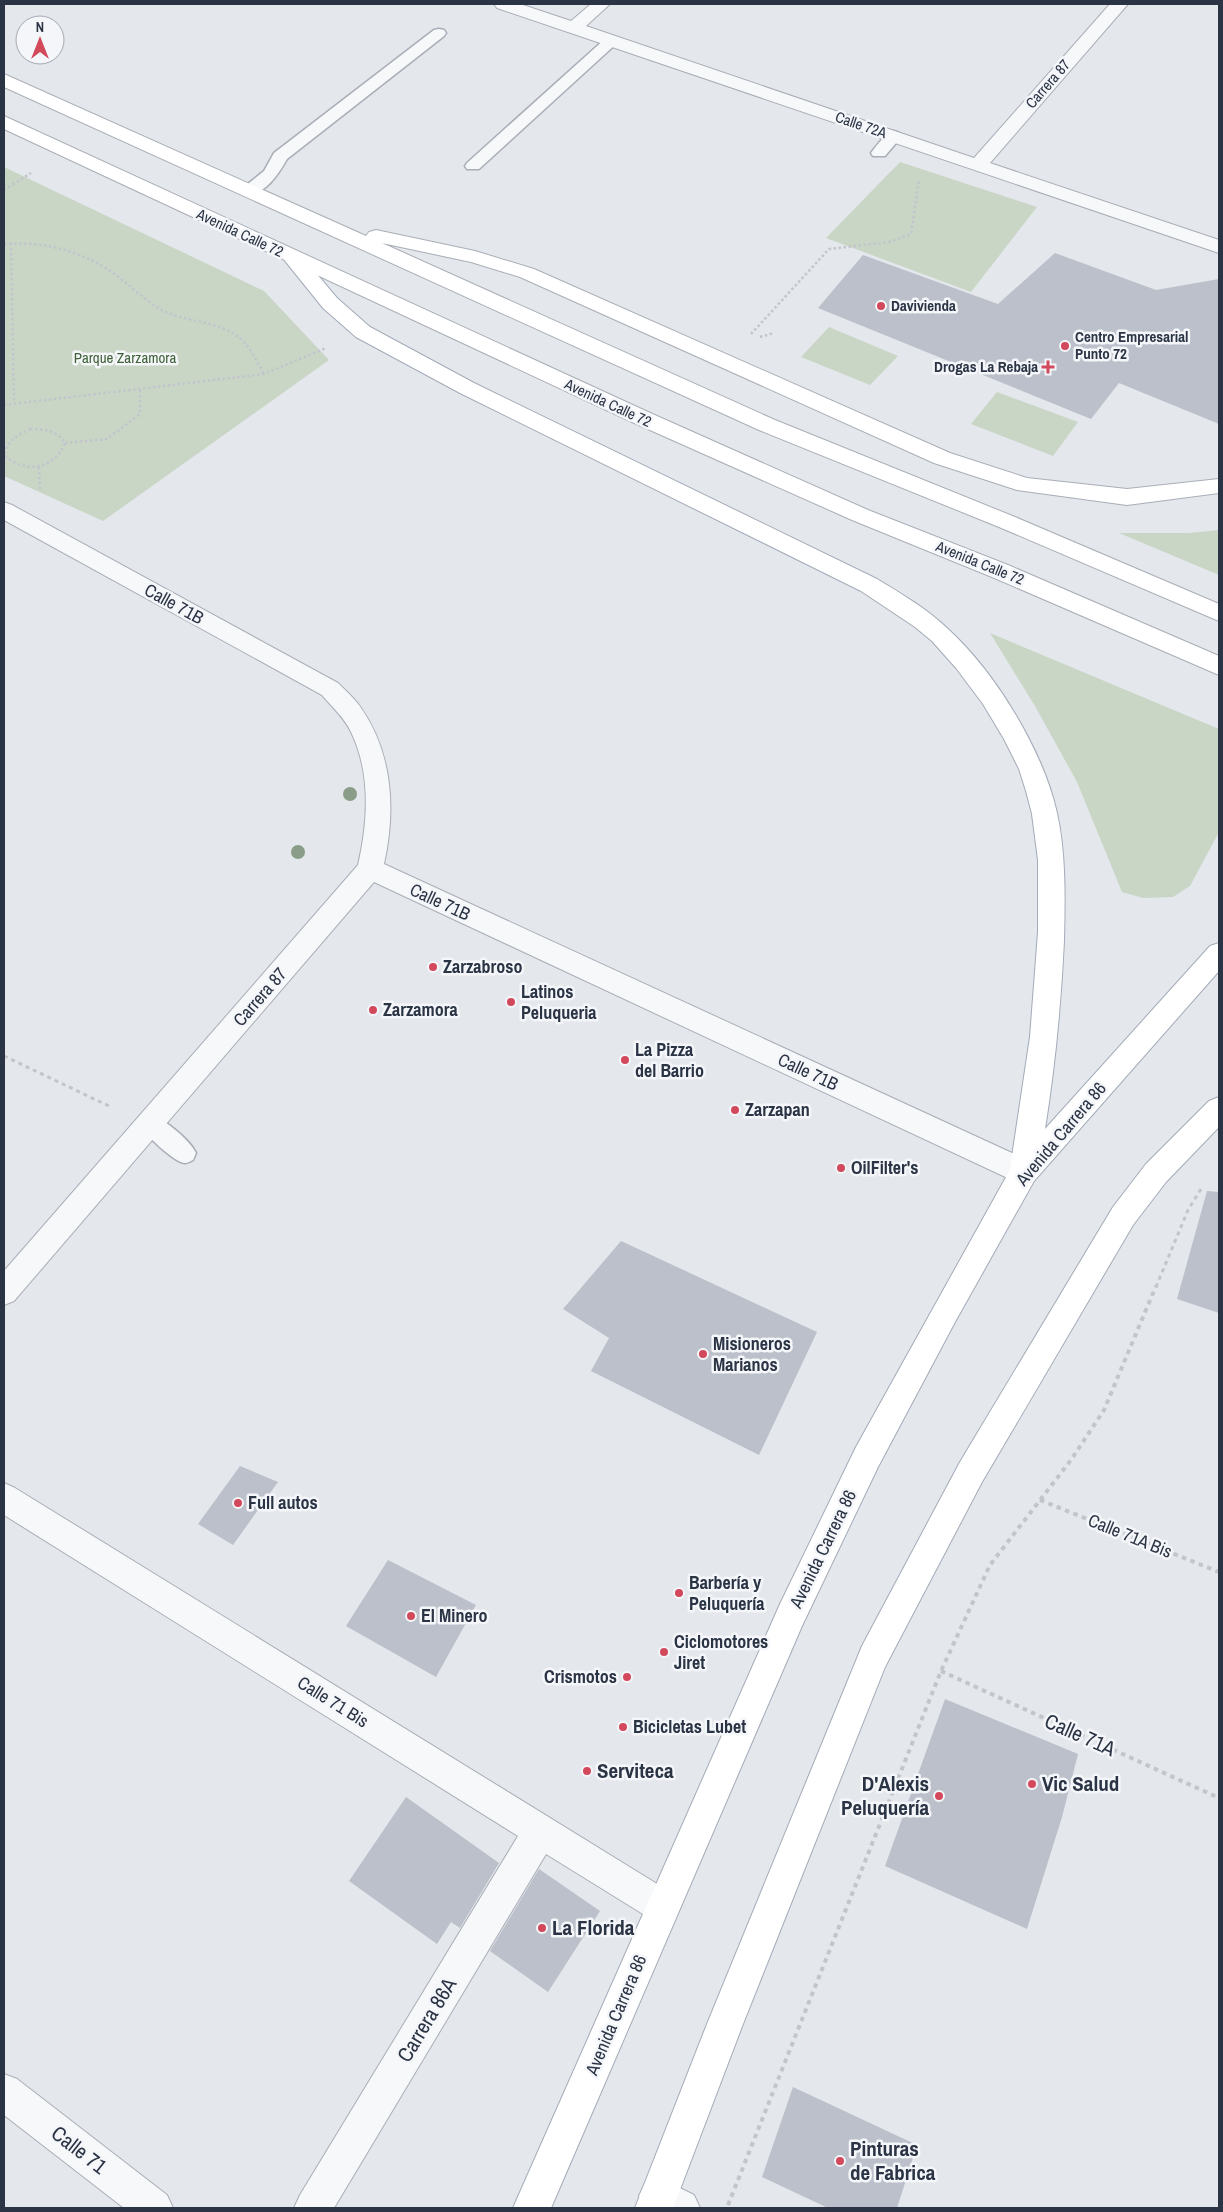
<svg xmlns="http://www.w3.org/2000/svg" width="1223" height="2212" font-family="'Archivo Narrow',sans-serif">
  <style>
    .green { fill: #c9d6c5 }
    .building { fill: #bbc0ca }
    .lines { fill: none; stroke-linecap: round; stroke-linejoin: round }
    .lane-casing { stroke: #a9aeb7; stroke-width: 3 }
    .street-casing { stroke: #a9aeb7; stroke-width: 2 }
    .secondary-casing { stroke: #a9aeb7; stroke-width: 2 }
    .primary-casing { stroke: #a3abb8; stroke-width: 2 }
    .path-far2 { stroke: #c2c5cb; stroke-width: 2.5; stroke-dasharray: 2.5 2.5; stroke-linecap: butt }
    .path-far1 { stroke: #c2c5cb; stroke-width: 3; stroke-dasharray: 4 4; stroke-linecap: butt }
    .path { stroke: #c2c5cb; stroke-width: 4; stroke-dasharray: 4.5 4.5; stroke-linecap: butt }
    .lane { fill: #f7f8fa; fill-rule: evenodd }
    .street { fill: #f7f8fa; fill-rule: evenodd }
    .secondary { fill: #fff; fill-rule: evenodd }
    .primary { fill: #fff; fill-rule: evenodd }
    .tree { fill: #899d89 }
    .poi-dot { fill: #d1495b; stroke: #f4f6f9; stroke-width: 2 }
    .labels { text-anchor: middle; stroke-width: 5; stroke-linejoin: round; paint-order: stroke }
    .far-street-label { font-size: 15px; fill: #2b3445; stroke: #f4f6f9 }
    .far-poi-label { font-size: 15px; font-weight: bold; fill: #2b3445; stroke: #f4f6f9; text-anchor: start }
    .far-park-label { font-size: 15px; fill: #3f6138; stroke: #f4f6f9 }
    .street-label { font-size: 18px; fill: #2b3445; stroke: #f4f6f9 }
    .poi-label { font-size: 18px; font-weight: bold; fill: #2b3445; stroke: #f4f6f9; text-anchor: start }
    .near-street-label { font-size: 21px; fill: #2b3445; stroke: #f4f6f9 }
    .near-poi-label { font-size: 21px; font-weight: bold; fill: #2b3445; stroke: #f4f6f9; text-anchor: start }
  </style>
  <rect width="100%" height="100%" fill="#e4e7ec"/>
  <g class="green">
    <path d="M900,162L1037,207L971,292L826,238Z"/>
    <path d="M4,167L264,291L329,360L103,521L4,476Z"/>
    <path d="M829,327L898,356L870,385L801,357Z"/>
    <path d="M997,392L1078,422L1053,456L971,424Z"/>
    <path d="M1219,530V575L1119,533H1189Z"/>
    <path d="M990,633L1219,729V832L1190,886L1173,897L1143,898L1122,892L1077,782L1035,706Z"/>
  </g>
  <g class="building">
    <path d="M1055,253L1156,290L1219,279V424L1119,383L1091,419L818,308L863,255L998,304Z"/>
    <path d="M1207,1191L1219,1192V1313L1177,1299Z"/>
    <path d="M621,1241L817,1332L759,1455L591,1371L609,1338L563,1309Z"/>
    <path d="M240,1466L278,1482L233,1545L198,1524Z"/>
    <path d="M388,1560L476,1605L436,1677L346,1626Z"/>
    <path d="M945,1699L1078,1754L1062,1817L1027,1929L885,1866Z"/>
    <path d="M406,1797L499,1863L460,1928L451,1922L437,1944L349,1881Z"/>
    <path d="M539,1869L600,1911L548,1992L490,1951Z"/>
    <path d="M793,2087L917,2145L897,2208H828L762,2177Z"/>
  </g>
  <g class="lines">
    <defs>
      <g id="lane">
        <path d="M439,29L444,30L446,33L444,36L287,159C279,173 264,198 244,193L242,190L244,187L264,171L274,153L434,30Z"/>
        <path d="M611,37L616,38L618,41L616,44L479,169H467L465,166L467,163L606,38Z"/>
        <path d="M894,131L899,133L902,136L885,156H873L871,153C877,145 885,134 894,131Z"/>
        <path d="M150,1114C164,1119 190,1140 196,1153L193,1160C190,1161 188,1163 185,1163C175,1163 143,1133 139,1124L142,1117Z"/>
      </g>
      <g id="street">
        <path d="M494,4H520L571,21L591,4H610L586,26L974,158L1110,4H1128L990,163L1219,240V253L497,8Z"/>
        <path d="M4,502L12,505L338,683C345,690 353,697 359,705C393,752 396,810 384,864L1034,1163L1038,1172L1034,1181L1024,1184L1014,1181L374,882L14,1301L4,1305V1271L358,865C368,822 371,773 351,732C344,717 332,707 322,695L4,520Z"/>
        <path d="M4,1483L15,1488L675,1895L680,1907L675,1919L663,1924L651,1919L546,1854L334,2208H294L300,2195L518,1836L4,1515Z"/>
        <path d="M4,2074L17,2079L167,2195L173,2208H124L4,2115Z"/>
        <path d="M658,2177L694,2195L700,2208H645L639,2196L645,2183Z"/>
      </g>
      <g id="secondary">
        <path d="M4,74L366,236L369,232L376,230L475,251L534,269L950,453L1027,478L1127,489L1219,479V493L1127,505L1017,490L934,463L520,277L471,262L382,243L775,420L1015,517L1219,604V621L999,527L759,430L4,87Z"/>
        <path d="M4,116L648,412L868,510L1008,565L1219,656V675L992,577L852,520L632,422L4,129Z"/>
      </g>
      <g id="primary">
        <path d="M293,252L300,254L337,298L370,327L474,383L877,579C902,594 927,609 948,629C995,672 1043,750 1057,813C1066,854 1065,898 1064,941C1061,1004 1055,1067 1045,1129L1210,946L1219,943V971L1034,1181L955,1322L878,1467L802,1626L551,2208H513L780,1604L856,1447L1010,1170L1030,1037L1038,932V860L1032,814L1026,791L1019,769L1004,739L983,704L956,668L932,641L915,627L861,591L460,393L356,337L323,308L286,262L283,258L286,254Z"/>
        <path d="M1219,1097V1127L1166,1182L1133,1225L982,1482L885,1667L743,2024L673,2208H635L707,2024L862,1646L960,1462L1113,1207L1146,1164L1209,1101Z"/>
      </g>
    </defs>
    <use href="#lane" class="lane-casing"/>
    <use href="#street" class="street-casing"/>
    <use href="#secondary" class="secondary-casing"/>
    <use href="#primary" class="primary-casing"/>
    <g class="path-far2">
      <path d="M4,190L31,173"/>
      <path d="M11,243L14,403"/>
      <path d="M4,244C47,241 87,252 121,279C134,289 146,301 160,309C186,324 222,319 244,342C252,351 258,363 264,374"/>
      <path d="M751,334L829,249L889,242L911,234L919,180"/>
      <path d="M760,337L774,333"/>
      <path d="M4,405L264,374L326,348"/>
      <path d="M30,429C45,429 56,430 65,443C54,470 25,474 4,455C8,440 17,435 30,429Z"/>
      <path d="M65,443L107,439L140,414V388"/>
      <path d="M39,467L40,489"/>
    </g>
    <g class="path-far1">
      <path d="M4,1056L111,1107"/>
      <path d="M1156,1287L1188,1210L1201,1189"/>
    </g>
    <g class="path">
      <path d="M1040,1500L1219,1572"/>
      <path d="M941,1671L1219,1798"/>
      <path d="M728,2205L941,1671L990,1565L1071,1460L1104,1410L1156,1286"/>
    </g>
    <use href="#lane" class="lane"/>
    <use href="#street" class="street"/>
    <use href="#secondary" class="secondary"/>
    <use href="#primary" class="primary"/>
  </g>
  <g class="tree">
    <circle cx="350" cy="794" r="7"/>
    <circle cx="298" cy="852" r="7"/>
  </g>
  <g class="poi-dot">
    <circle cx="881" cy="306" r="5"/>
    <circle cx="1065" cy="346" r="5"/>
    <path d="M1045.5 359.5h5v5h5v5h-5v5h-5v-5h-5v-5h5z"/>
    <circle cx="433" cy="967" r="5"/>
    <circle cx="511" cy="1002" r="5"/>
    <circle cx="373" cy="1010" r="5"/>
    <circle cx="625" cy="1060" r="5"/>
    <circle cx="735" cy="1110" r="5"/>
    <circle cx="841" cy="1168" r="5"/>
    <circle cx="703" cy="1354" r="5"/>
    <circle cx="238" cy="1503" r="5"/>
    <circle cx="679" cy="1593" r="5"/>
    <circle cx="411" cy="1616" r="5"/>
    <circle cx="664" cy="1652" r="5"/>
    <circle cx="627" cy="1677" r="5"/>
    <circle cx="623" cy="1727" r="5"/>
    <circle cx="587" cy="1771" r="5"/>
    <circle cx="1032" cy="1784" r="5"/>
    <circle cx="939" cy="1796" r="5"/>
    <circle cx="542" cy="1928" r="5"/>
    <circle cx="840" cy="2161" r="5"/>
  </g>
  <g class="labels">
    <g class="far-street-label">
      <text transform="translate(1048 84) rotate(-49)" y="5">Carrera 87</text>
      <text transform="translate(861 125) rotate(19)" y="5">Calle 72A</text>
      <text transform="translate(240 233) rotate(25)" y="5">Avenida Calle 72</text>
      <text transform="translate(608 403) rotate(25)" y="5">Avenida Calle 72</text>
      <text transform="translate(980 563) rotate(22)" y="5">Avenida Calle 72</text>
    </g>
    <g class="far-poi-label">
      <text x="891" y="311">Davivienda</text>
      <text x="1075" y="342">Centro Empresarial<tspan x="1075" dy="17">Punto 72</tspan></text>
      <text x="1038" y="372" text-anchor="end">Drogas La Rebaja</text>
    </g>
    <g class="far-park-label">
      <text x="125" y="363">Parque Zarzamora</text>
    </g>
    <g class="street-label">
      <text transform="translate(174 604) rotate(29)" y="6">Calle 71B</text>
      <text transform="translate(440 902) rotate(25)" y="6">Calle 71B</text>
      <text transform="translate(260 997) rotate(-49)" y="6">Carrera 87</text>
      <text transform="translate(808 1072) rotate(25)" y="6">Calle 71B</text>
      <text transform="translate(1061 1134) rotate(-50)" y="6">Avenida Carrera 86</text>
      <text transform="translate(1130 1536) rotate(22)" y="6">Calle 71A Bis</text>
      <text transform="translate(823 1549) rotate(-64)" y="6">Avenida Carrera 86</text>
      <text transform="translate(333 1702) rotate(32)" y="6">Calle 71 Bis</text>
      <text transform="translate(616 2015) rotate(-67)" y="6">Avenida Carrera 86</text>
    </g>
    <g class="poi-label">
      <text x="443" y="973">Zarzabroso</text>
      <text x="521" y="998">Latinos<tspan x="521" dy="21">Peluqueria</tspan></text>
      <text x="383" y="1016">Zarzamora</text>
      <text x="635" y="1056">La Pizza<tspan x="635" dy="21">del Barrio</tspan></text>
      <text x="745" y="1116">Zarzapan</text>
      <text x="851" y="1174">OilFilter's</text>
      <text x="713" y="1350">Misioneros<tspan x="713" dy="21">Marianos</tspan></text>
      <text x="248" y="1509">Full autos</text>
      <text x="689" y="1589">Barbería y<tspan x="689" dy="21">Peluquería</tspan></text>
      <text x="421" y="1622">El Minero</text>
      <text x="674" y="1648">Ciclomotores<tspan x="674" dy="21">Jiret</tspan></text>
      <text x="617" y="1683" text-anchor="end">Crismotos</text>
      <text x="633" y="1733">Bicicletas Lubet</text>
    </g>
    <g class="near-street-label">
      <text transform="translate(1080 1735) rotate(24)" y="7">Calle 71A</text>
      <text transform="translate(427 2020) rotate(-59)" y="7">Carrera 86A</text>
      <text transform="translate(79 2150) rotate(38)" y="7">Calle 71</text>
    </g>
    <g class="near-poi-label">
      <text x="597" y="1778">Serviteca</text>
      <text x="929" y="1791" text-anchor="end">D'Alexis<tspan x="929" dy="24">Peluquería</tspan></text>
      <text x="1042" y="1791">Vic Salud</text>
      <text x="552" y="1935">La Florida</text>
      <text x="850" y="2156">Pinturas<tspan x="850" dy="24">de Fabrica</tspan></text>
    </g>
  </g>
  <rect width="1223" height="2212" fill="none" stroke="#2b3445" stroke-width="10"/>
  <g transform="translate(40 40)"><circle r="24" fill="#f4f6f9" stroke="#a4a8b1"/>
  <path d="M0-4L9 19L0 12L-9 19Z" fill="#d1495b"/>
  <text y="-8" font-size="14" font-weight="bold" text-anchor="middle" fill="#2b3445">N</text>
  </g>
</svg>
